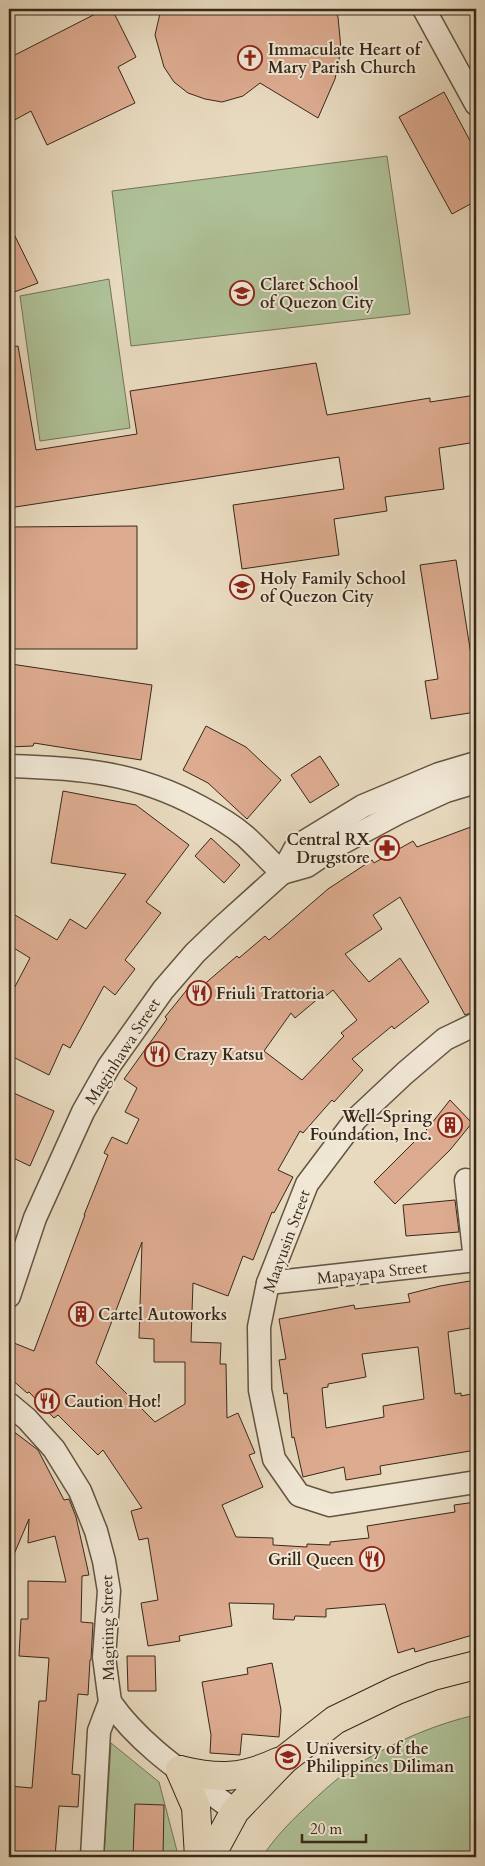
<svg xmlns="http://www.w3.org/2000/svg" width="485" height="1866" font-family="Cardo,serif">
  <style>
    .green { fill: #afc197; stroke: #747458 }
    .building { fill: #ddab90; stroke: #382819; fill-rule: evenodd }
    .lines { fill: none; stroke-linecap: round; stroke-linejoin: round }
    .minor-casing { stroke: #645442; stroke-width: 25 }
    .major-casing { stroke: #382819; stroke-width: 30 }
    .minor { stroke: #f0e7d5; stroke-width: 22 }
    .major { stroke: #e8dabf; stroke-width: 28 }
    .labels { text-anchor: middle; stroke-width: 4; stroke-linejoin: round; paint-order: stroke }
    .poi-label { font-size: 16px; font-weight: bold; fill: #382819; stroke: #f0e7d5; text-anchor: start }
    .street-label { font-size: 16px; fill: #382819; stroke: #f0e7d5 }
  </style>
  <rect width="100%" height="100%" fill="#e8dabf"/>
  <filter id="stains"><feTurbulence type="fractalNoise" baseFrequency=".004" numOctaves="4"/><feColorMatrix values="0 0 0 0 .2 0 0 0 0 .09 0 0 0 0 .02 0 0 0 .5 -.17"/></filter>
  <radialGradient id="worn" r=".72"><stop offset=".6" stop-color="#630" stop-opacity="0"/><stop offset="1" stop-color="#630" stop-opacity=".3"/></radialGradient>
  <g class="green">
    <path d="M387,156L410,314L131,346L112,191Z"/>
    <path d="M109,279L130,428L40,441L20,296Z"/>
    <path d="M476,1715V1857H262C274,1839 288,1824 304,1809C322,1792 340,1775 360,1763C394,1742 438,1723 476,1715Z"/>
    <path d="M111,1743L159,1782L177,1851L175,1857H104Z"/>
  </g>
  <g class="building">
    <path d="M105,9H112L136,57L118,67L135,103L47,145L31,111L9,123V58Z"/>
    <path d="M161,9H334L338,17L341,49L335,79L318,118L260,83L243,96L222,102L205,99L188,93L174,82L164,67L155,35Z"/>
    <path d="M444,92L476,152V201L452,214L399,117Z"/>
    <path d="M9,224L38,283L9,294Z"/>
    <path d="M18,346L36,450L137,434L130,391L316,363L327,415L430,398V402L476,395V442L439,448L444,489L385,497L387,511L334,519L339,555L242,569L233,505L344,489L339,457L9,508V347Z"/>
    <path d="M137,526V649H9V527Z"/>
    <path d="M456,560L472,661H476V712L431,719L425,681L438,679L420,565Z"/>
    <path d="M11,664L152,685L141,760L34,743L33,746L9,747V672Z"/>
    <path d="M206,726L246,747L281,780L247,819L208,783L183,770Z"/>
    <path d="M320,756L339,785L310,803L291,775Z"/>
    <path d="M63,791L136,805L189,845L146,902L161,913L125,960L135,969L115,995L104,986L70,1048L63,1044L49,1075L9,1055V998L30,958L9,945V925L15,915L57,940L70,919L86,929L126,874L51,863Z"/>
    <path d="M476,825V1011L465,1015L400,897L373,915L382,929L345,954L369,982L400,958L429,1002L394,1029L392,1026L352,1059L363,1070L334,1102L332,1100L303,1133L300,1131L278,1170L293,1177L274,1213L272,1212L253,1260L243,1256L228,1296L193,1283L191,1342L221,1343L220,1364H226L227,1418L238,1413L255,1453L249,1455L263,1487L222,1505L236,1537L273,1538V1545L307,1547V1544L330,1545V1542L369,1538L367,1526L455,1512L454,1505L476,1502V1634L415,1652L414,1648L398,1653L385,1604L326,1609V1617L295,1616L294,1620L273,1619L274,1604L229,1603L232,1626L179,1636L180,1641L148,1646L141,1603L158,1600L148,1538L139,1540L131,1511L142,1508L103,1450L98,1455L58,1415L54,1418L29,1392L27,1393L9,1377V1359L14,1343L34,1351L85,1215H84L108,1155L104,1153L112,1137L127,1144L139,1119L125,1112L137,1088L124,1079L167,1019L165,1017L194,981L201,987L237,956L239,958L265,936L269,940L328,889L372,860L374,863L413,841L417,847ZM333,990L357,1020L341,1033L344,1036L302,1080L264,1051L291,1013L295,1018L320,997L322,999ZM142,1242L139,1338L154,1339V1362H185V1404L155,1422L96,1363Z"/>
    <path d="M211,838L240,865L224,883L195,856Z"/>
    <path d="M9,1091L54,1111L30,1166L9,1156Z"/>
    <path d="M450,1100L472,1123L450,1150L395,1204L374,1182L428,1128Z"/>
    <path d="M455,1200L459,1232L406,1236L403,1205Z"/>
    <path d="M476,1280V1327L448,1332L455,1394L461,1393V1396L476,1393V1450L380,1466L381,1474L346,1480L344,1467L303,1477L294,1437L292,1438L287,1393L284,1394L279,1360L286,1359L279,1319L354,1305L355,1309L410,1302L408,1294L440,1286ZM418,1347L424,1399L383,1406L384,1417L326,1428L322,1388L328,1387V1384L366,1377L362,1354Z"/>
    <path d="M9,1428L38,1450L64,1500L69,1499L76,1517L89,1575L82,1576L81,1622L93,1623L91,1660H90L88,1695L78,1694L72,1774L80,1775L78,1807L59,1806L55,1857H9V1786L32,1788L39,1701H46L49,1658L19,1656L21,1619H28V1581L66,1582L55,1536L28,1543L29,1519L9,1566Z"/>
    <path d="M127,1656H155L156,1691H128Z"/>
    <path d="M272,1663L281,1710L279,1737L242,1734L240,1755L210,1753L211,1735L202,1682L248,1674L247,1668Z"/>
    <path d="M135,1804L164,1805L163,1857H133Z"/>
  </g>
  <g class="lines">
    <defs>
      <g id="minor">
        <path d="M424,9L476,104"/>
        <path d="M9,766C80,768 136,772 200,807C215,815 231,824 245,836C258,848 270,861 282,873"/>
        <path d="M282,873L307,866L338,845L398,813L446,791L476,782"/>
        <path d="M476,1024L445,1039L405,1073L356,1119L307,1184L268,1283L259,1327L260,1390L274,1459L299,1495L330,1505L476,1482"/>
        <path d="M466,1180L475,1260"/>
        <path d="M268,1283L476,1260"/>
        <path d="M9,1296L35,1218L83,1112L109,1066L163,990L195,953L221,928L282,873L296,847L363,806L439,774L476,763"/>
        <path d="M9,1404L27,1419L54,1449L80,1491L96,1531L104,1561L109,1591L104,1657L110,1702L99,1731L92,1857"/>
        <path d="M110,1702C142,1748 191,1778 235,1811"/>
      </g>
      <g id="major">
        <path d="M180,1770C218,1779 242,1779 278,1762"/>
        <path d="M180,1770L196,1807L199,1857"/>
        <path d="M210,1857L235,1811L284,1760L335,1720L397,1690L433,1676L476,1665"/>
      </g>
    </defs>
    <use href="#minor" class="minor-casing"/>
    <use href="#major" class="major-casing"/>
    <use href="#minor" class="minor"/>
    <use href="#major" class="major"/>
  </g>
  <defs>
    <symbol id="church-ring" viewBox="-11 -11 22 22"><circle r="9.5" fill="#f0e7d5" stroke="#8f2418" stroke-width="1.5"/><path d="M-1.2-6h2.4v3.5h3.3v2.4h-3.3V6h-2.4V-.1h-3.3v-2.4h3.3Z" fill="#8f2418"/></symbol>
    <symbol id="school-ring" viewBox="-11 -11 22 22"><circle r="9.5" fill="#f0e7d5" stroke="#8f2418" stroke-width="1.5"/><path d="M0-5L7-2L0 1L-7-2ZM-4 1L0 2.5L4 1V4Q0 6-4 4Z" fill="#8f2418"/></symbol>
    <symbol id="pharmacy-ring" viewBox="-11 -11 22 22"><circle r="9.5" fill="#f0e7d5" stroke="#8f2418" stroke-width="1.5"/><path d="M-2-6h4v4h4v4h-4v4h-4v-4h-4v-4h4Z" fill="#8f2418"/></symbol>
    <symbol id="restaurant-ring" viewBox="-11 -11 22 22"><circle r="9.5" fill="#f0e7d5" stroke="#8f2418" stroke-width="1.5"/><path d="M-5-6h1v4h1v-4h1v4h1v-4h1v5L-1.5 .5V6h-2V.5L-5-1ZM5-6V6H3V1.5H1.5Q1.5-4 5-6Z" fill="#8f2418"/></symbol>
    <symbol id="building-ring" viewBox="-11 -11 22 22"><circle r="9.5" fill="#f0e7d5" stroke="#8f2418" stroke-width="1.5"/><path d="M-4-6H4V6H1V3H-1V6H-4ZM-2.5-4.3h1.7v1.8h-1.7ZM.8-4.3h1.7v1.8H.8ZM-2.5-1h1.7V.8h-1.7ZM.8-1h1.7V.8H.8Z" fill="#8f2418"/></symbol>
    <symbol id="university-ring" viewBox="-11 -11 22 22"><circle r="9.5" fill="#f0e7d5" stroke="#8f2418" stroke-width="1.5"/><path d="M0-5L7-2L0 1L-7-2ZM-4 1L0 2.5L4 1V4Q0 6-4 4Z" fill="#8f2418"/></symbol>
  </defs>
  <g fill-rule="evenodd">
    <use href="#church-ring" x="236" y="44" width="28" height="28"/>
    <use href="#school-ring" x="228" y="279" width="28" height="28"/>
    <use href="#school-ring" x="228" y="573" width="28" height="28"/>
    <use href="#pharmacy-ring" x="373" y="834" width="28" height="28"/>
    <use href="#restaurant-ring" x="185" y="979" width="28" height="28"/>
    <use href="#restaurant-ring" x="143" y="1040" width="28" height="28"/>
    <use href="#building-ring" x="436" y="1111" width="28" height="28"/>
    <use href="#building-ring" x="67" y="1300" width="28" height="28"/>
    <use href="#restaurant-ring" x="33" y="1387" width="28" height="28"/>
    <use href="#restaurant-ring" x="358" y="1545" width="28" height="28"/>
    <use href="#university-ring" x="274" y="1743" width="28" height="28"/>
  </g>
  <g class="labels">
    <g class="poi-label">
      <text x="268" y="55">Immaculate Heart of<tspan x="268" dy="18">Mary Parish Church</tspan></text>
      <text x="260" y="290">Claret School<tspan x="260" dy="18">of Quezon City</tspan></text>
      <text x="260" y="584">Holy Family School<tspan x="260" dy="18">of Quezon City</tspan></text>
      <text x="370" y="845" text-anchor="end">Central RX<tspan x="370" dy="18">Drugstore</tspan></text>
      <text x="216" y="999">Friuli Trattoria</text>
      <text x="174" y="1060">Crazy Katsu</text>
      <text x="432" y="1122" text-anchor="end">Well-Spring<tspan x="432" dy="18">Foundation, Inc.</tspan></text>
      <text x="98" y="1320">Cartel Autoworks</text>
      <text x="64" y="1407">Caution Hot!</text>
      <text x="354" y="1565" text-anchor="end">Grill Queen</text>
      <text x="306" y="1754">University of the<tspan x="306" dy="18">Philippines Diliman</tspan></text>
    </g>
    <g class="street-label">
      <text transform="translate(122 1051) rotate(-57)" y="6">Maginhawa Street</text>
      <text transform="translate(286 1241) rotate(-70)" y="6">Maayusin Street</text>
      <text transform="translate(372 1272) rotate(-6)" y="6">Mapayapa Street</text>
      <text transform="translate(107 1628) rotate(-91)" y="6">Magiting Street</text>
    </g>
  </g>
  <rect width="485" height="1866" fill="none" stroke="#e8dabf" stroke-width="30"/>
  <rect x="10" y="10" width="465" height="1846" fill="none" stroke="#382819" stroke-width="2.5"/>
  <rect x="15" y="15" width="455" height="1836" fill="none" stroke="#382819"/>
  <path d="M302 1834v8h64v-8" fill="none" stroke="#382819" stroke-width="2.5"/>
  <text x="310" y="1834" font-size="15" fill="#382819" stroke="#f0e7d5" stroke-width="4" paint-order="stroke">20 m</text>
  <rect width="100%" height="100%" filter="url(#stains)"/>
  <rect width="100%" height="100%" fill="url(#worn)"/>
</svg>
